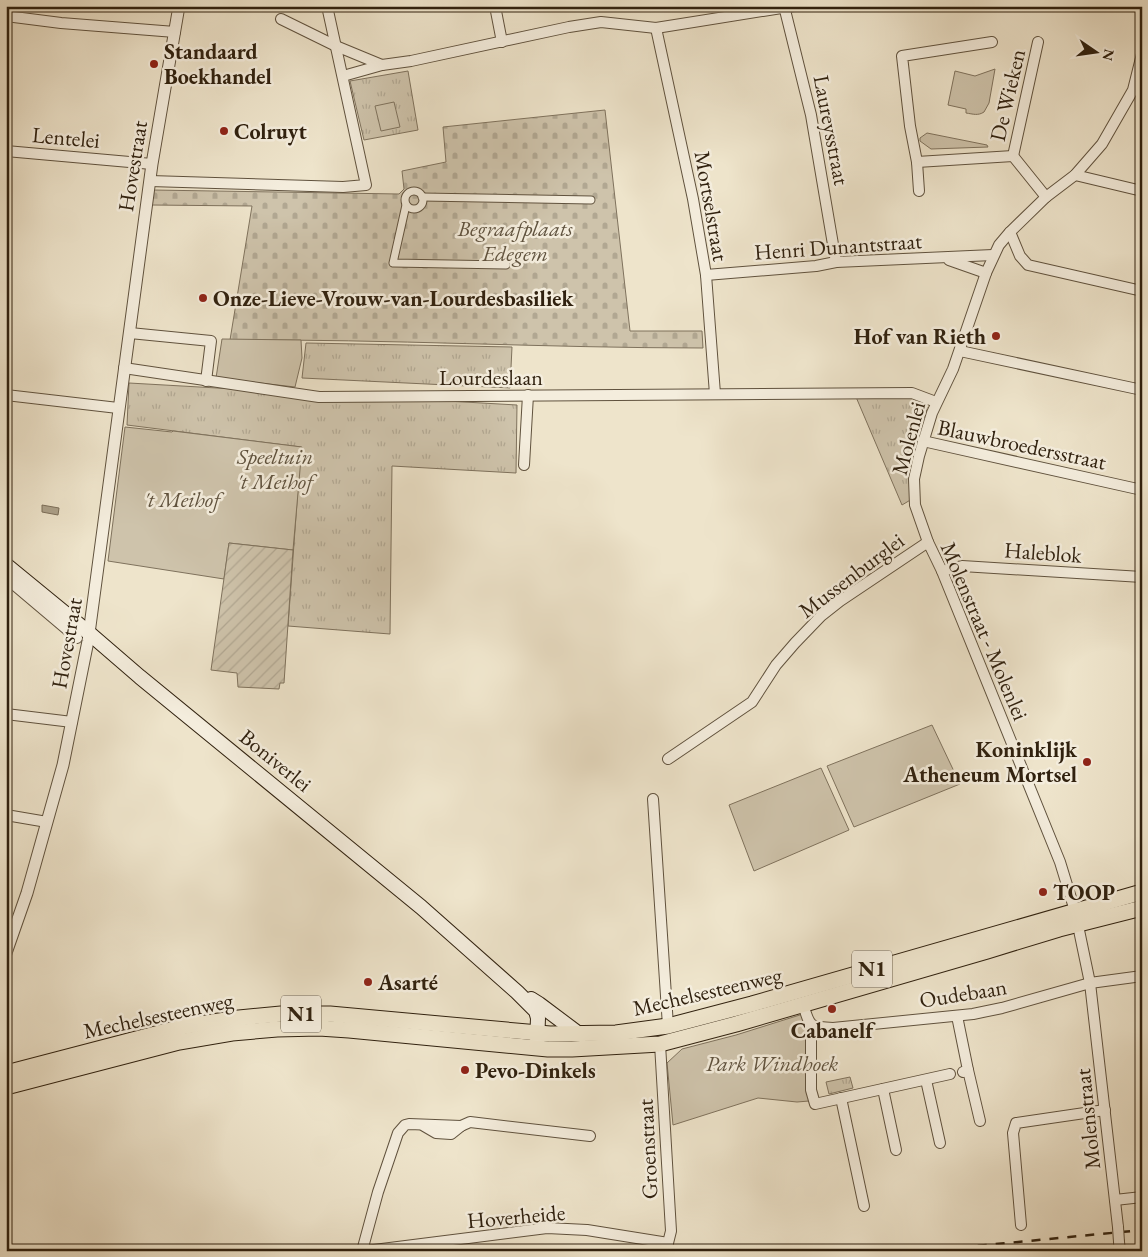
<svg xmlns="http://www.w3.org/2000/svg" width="1148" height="1257" font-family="'EB Garamond',serif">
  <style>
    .grass { fill: url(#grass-tufts); stroke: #7f725d }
    .cemetery { fill: url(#cemetery-stones); stroke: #7f725d }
    .park { fill: #cec3ab; stroke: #7f725d }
    .garden { fill: url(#garden-furrows); stroke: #7f725d }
    .water { fill: url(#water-ripples); stroke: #7b6e59 }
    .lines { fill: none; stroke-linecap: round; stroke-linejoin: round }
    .pedestrian-casing { stroke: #60523e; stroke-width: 9 }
    .minor-casing { stroke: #60523e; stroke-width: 12 }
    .tertiary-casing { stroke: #60523e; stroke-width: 13 }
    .secondary-casing { stroke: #30210f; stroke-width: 16 }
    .primary-casing { stroke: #30210f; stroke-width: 17 }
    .pedestrian { stroke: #f4eddd; stroke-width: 7 }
    .minor { stroke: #f4eddd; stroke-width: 10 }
    .tertiary { stroke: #f4eddd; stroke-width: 11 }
    .secondary { stroke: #f4eddd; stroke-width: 14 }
    .primary { stroke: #eee4cb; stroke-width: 15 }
    .rail { stroke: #30210f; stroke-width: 2.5; stroke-dasharray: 9 9; stroke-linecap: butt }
    .minor-bridge-casing { stroke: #60523e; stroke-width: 12; stroke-linecap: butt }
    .minor-bridge { stroke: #f4eddd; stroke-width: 10 }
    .poi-dot { fill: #8f2418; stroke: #f4eddd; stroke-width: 2 }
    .labels { text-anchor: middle; stroke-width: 5; stroke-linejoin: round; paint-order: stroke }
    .shield { fill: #f4eddd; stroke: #6b5e4d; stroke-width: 1 }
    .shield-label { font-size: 21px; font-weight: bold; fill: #30210f }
    .poi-label { font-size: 22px; font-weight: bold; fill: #30210f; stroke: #f4eddd; text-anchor: start }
    .street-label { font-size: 22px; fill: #30210f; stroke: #f4eddd }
    .park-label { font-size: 22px; font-style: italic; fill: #5f523e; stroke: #f4eddd }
  </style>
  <defs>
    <pattern id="grass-tufts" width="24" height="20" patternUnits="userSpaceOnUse" patternTransform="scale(1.25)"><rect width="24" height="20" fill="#cec3ab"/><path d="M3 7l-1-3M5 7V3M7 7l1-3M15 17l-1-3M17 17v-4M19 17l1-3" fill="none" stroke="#b1a792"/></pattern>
    <pattern id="cemetery-stones" width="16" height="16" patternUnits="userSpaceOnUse" patternTransform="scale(1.25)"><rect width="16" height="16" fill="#cec3ab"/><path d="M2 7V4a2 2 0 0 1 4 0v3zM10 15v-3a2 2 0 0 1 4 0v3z" fill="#b1a792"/></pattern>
    <pattern id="garden-furrows" width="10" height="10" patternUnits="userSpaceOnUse" patternTransform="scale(1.25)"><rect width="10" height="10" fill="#cec3ab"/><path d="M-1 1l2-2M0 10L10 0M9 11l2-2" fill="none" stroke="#b1a792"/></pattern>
    <pattern id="water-ripples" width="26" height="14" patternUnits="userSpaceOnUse" patternTransform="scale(1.25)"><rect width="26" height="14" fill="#ada28b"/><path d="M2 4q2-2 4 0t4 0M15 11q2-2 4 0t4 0" fill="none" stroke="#8d8470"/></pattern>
  </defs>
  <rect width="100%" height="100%" fill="#eee4cb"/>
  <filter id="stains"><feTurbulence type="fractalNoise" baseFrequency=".004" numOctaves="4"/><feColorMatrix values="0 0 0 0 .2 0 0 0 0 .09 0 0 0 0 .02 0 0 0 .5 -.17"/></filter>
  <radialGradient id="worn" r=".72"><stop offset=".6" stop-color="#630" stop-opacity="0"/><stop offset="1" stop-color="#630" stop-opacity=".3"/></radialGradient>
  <g class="grass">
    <path d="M408,71L418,130L364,140L350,81Z"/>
    <path d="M306,343L512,347L510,388L302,378Z"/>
    <path d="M129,383L517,405L516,473L392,466L390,634L288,626L301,447L127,425Z"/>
    <path d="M856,397L912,398L927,407L912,499L902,505Z"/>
    <path d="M850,1077L853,1088L829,1094L826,1082Z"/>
  </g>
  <path class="cemetery" d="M605,110L630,331H702L703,348C546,348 388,339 230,340L252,206L151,205L153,190L399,194L404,189L402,171L446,162L443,127Z"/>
  <g class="park">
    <path d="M995,69L989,103L984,112C978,116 973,114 966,113V109L948,105L955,71L975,76Z"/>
    <path d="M394,102L400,127L381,131L375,106Z"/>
    <path d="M927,133L987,145L988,147L931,149L920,141V138Z"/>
    <path d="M222,339L301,340L302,358L295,387L216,378Z"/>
    <path d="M125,427L172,432L173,431L302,447L293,550L229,543L224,579L108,561Z"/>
    <path d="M932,725L960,784L854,827L827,766Z"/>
    <path d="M821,768L849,830L754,871L729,805Z"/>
    <path d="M803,1014L809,1035V1101L797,1102L758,1098L673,1125L667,1063L682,1049L736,1035Z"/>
  </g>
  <path class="garden" d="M229,543L293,550L284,683H280L279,689L238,687L237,673L211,670Z"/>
  <path class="water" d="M42,505L59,508L58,515L42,512Z"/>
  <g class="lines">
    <defs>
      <g id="pedestrian">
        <circle cx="414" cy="200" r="9"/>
        <path d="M422,197L591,200"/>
        <path d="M406,205L393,263L506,265"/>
      </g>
      <g id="minor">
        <path d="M495,6L502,42"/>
        <path d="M784,6L811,115L836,262"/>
        <path d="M6,16L61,23L175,32"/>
        <path d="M281,19L336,46L382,65"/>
        <path d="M656,28L693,199L706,275L715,394"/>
        <path d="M992,42L902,56L910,126L917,162L1013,156L1046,197"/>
        <path d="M343,76L382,65L411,61L569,27L601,22L656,28L794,6"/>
        <path d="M6,151L152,164"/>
        <path d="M1013,156L1038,42"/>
        <path d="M917,162L919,191"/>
        <path d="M1075,175L1142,191"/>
        <path d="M150,181L343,187L366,185L327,6"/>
        <path d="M1010,232L1020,256L1028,265L1142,291"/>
        <path d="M949,260L986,273"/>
        <path d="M706,275L816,266L836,262L993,255"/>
        <path d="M130,333L211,341L206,381"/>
        <path d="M960,351L1142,390"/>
        <path d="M124,368L319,397L912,393L936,402"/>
        <path d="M6,395L118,408"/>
        <path d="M923,441L1142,490"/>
        <path d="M524,465L528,395"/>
        <path d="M942,571L962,566L1142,577"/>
        <path d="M6,578L77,638"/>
        <path d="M6,714L72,722"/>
        <path d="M668,759L752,702L776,665L795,643L821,616L840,601L928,542"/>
        <path d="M653,799L668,1026"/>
        <path d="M6,815L47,822"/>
        <path d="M803,1004C810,1027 809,1027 833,1028L973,1014L1002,1008L1090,983L1142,976"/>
        <path d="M957,1016L968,1070L963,1072"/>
        <path d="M811,1025V1090L815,1104L950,1074"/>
        <path d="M660,1044L671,1231L668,1243"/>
        <path d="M968,1070L980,1121"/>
        <path d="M926,1080L940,1143"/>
        <path d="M883,1089L896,1150"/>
        <path d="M841,1098L864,1206"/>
        <path d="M424,1126L436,1133L451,1134L461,1126L470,1122L590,1136"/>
        <path d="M1115,1200L1142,1197"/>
        <path d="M1021,1225L1013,1133L1016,1123L1105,1110"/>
        <path d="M1118,1227L1090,983L1075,911L1060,862L942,571L928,542L915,505L914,479L919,456L932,413L953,369L986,273L999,245L1010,232L1046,197L1075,175L1102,144L1133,90L1142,54"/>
        <path d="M1119,1242L1120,1251"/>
        <path d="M362,1251L378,1192L398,1133L405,1125L409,1124L461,1126"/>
        <path d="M366,1251L547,1228L587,1230L668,1243"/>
      </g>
      <path id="tertiary" d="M6,953L27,893L63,765L88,641L152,164L179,6"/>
      <g id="secondary">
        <path d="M6,565L89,633L140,677L421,907L517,992L536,1011L538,1018L537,1044"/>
        <path d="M531,999L539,1004L579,1034"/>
      </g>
      <g id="primary">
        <path d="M6,1073L186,1026L239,1018L281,1014H330L550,1034L616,1033L668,1026L752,1004L1142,892"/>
        <path d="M6,1087L179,1042L232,1033L277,1029L319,1028L349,1030L548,1049H572L660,1044L736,1024L987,951L1059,929L1142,908"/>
      </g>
    </defs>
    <use href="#pedestrian" class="pedestrian-casing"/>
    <use href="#minor" class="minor-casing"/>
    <use href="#tertiary" class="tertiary-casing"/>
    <use href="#secondary" class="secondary-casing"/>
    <use href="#primary" class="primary-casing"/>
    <use href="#pedestrian" class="pedestrian"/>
    <use href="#minor" class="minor"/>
    <use href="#tertiary" class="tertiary"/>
    <use href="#secondary" class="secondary"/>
    <use href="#primary" class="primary"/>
    <path class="rail" d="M924,1251L1142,1230"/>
    <defs>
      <path id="minor-bridge" d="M1118,1227L1119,1242"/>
    </defs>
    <use href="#minor-bridge" class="minor-bridge-casing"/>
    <use href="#minor-bridge" class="minor-bridge"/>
  </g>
  <g class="poi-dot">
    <circle cx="154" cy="64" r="5"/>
    <circle cx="224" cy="131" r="5"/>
    <circle cx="203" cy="298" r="5"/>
    <circle cx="996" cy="336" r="5"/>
    <circle cx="1087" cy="762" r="5"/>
    <circle cx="1043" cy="892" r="5"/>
    <circle cx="368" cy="982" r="5"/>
    <circle cx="832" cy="1009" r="5"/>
    <circle cx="465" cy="1070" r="5"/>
  </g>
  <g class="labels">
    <g class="shield">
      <rect x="852" y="950.5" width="40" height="37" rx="4"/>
      <rect x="281" y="995.5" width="40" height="37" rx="4"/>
    </g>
    <g class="shield-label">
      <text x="872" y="976">N1</text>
      <text x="301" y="1021">N1</text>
    </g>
    <g class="poi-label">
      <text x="164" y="59">Standaard<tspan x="164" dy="25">Boekhandel</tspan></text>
      <text x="234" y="139">Colruyt</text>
      <text x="213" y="306">Onze-Lieve-Vrouw-van-Lourdesbasiliek</text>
      <text x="986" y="344" text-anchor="end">Hof van Rieth</text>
      <text x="1077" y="757" text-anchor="end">Koninklijk<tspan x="1077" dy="25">Atheneum Mortsel</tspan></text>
      <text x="1053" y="900">TOOP</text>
      <text x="378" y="990">Asarté</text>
      <text x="832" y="1038" text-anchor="middle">Cabanelf</text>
      <text x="475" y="1078">Pevo-Dinkels</text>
    </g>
    <g class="street-label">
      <text transform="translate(1007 95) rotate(-77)" y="8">De Wieken</text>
      <text transform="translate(832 130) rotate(79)" y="8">Laureysstraat</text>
      <text transform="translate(66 137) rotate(5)" y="8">Lentelei</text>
      <text transform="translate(132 166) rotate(-81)" y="8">Hovestraat</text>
      <text transform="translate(712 206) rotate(80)" y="8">Mortselstraat</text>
      <text transform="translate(838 246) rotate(-4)" y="8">Henri Dunantstraat</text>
      <text x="491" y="385">Lourdeslaan</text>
      <text transform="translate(908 438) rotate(-75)" y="8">Molenlei</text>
      <text transform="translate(1022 444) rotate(12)" y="8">Blauwbroedersstraat</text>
      <text transform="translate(1043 552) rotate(4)" y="8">Haleblok</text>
      <text transform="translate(851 575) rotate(-37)" y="8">Mussenburglei</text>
      <text transform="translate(985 631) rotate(67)" y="8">Molenstraat - Molenlei</text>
      <text transform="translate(66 643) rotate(-80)" y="8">Hovestraat</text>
      <text transform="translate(276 760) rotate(39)" y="8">Boniverlei</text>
      <text transform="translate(707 991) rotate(-13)" y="8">Mechelsesteenweg</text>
      <text transform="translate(963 993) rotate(-9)" y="8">Oudebaan</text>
      <text transform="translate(158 1015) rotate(-12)" y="8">Mechelsesteenweg</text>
      <text transform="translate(1087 1119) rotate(-96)" y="8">Molenstraat</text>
      <text transform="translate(647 1149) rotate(-93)" y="8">Groenstraat</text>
      <text transform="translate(516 1216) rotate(-5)" y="8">Hoverheide</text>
    </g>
    <g class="park-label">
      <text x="515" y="236">Begraafplaats<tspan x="515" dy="25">Edegem</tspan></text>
      <text x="275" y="464">Speeltuin<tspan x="275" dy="25">'t Meihof</tspan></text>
      <text x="182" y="507">'t Meihof</text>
      <text x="772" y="1071">Park Windhoek</text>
    </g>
  </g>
  <rect width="1148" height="1257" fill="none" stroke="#eee4cb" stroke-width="25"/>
  <rect x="8" y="8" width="1133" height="1242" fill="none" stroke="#30210f" stroke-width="2.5"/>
  <rect x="12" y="12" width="1123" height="1232" fill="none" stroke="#30210f"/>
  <g transform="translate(1096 52) rotate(103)" stroke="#f4eddd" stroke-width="4" paint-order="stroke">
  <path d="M0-4L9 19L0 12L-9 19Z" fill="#30210f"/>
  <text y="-8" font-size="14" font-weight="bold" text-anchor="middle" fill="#30210f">N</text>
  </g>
  <rect width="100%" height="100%" filter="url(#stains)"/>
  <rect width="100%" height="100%" fill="url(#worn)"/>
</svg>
